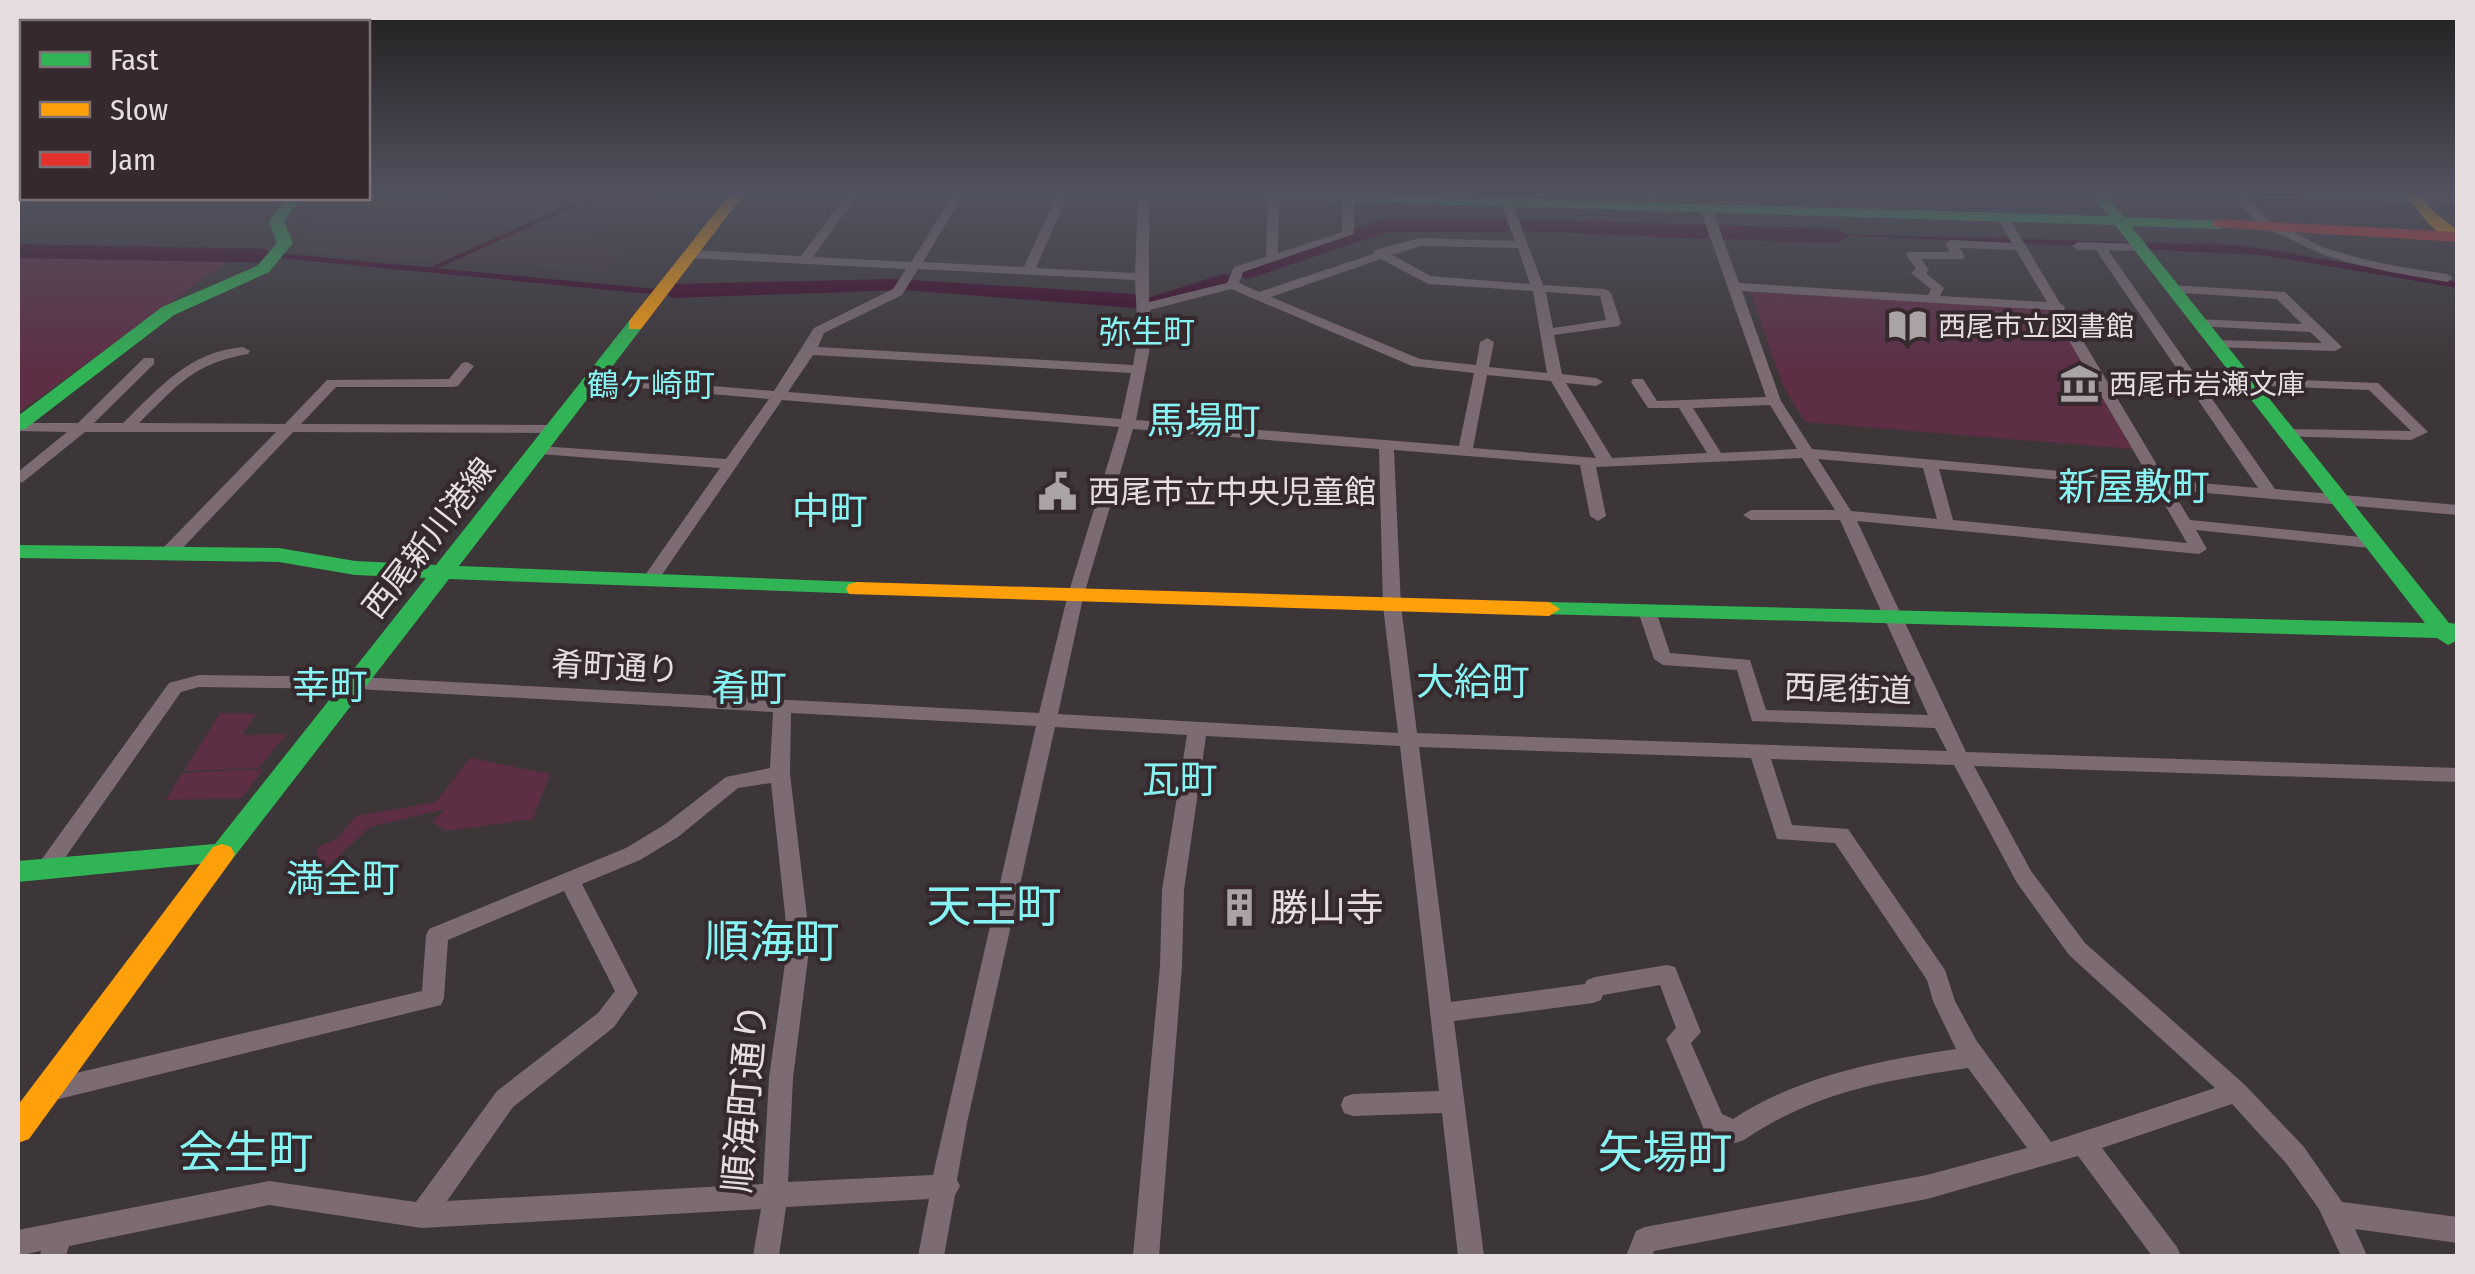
<svg xmlns="http://www.w3.org/2000/svg" width="2475" height="1274" font-family="'Fira Sans Condensed','Noto Sans JP',sans-serif">
  <style>
    .built { fill: #48373e }
    .green { fill: #5e2e45 }
    .water { fill: #3e0526 }
    .lines { fill: none; stroke-linecap: round; stroke-linejoin: round }
    .stream { stroke: #3e0526; stroke-width: 4 }
    .river { fill: #3e0526; fill-rule: evenodd }
    .street { fill: #7c6b73; fill-rule: evenodd }
    .fast { fill: #30b455; fill-rule: evenodd }
    .slow { fill: #ff9f0a; fill-rule: evenodd }
    .jam { fill: #e5322d; fill-rule: evenodd }
    .labels { text-anchor: middle; stroke-width: 8; stroke-linejoin: round; paint-order: stroke }
    .far-poi-label { font-size: 28px; fill: #e5dde0; stroke: #35292e; text-anchor: start }
    .far-quarter-label { font-size: 32px; fill: #87f3f2; stroke: #35292e }
    .poi-label { font-size: 32px; fill: #e5dde0; stroke: #35292e; text-anchor: start }
    .street-label { font-size: 32px; fill: #e5dde0; stroke: #35292e }
    .quarter-label { font-size: 38px; fill: #87f3f2; stroke: #35292e }
    .near-poi-label { font-size: 38px; fill: #e5dde0; stroke: #35292e; text-anchor: start }
    .near-street-label { font-size: 38px; fill: #e5dde0; stroke: #35292e }
    .near-quarter-label { font-size: 45px; fill: #87f3f2; stroke: #35292e }
  </style>
  <rect width="100%" height="100%" fill="#3d3639"/>
  <g class="built">
    <path d="M440,194H585L442,262L295,252L302,232L297,222L326,216L416,219Z"/>
    <path d="M601,194H664L656,206L619,204L590,247L625,250L607,270L450,261Z"/>
  </g>
  <g class="green">
    <path d="M18,248L243,250L18,413Z"/>
    <path d="M1750,291L2052,308L2132,449L1805,422L1783,386Z"/>
    <path d="M220,713L256,714L242,735L287,734L258,768L184,771Z"/>
    <path d="M470,758L550,774L533,819L445,831L432,822L445,809L370,827L313,880L318,847L337,839L356,816L436,802Z"/>
    <path d="M263,769L242,798L166,800L182,773Z"/>
  </g>
  <g class="water">
    <path d="M1797,233L2241,245L2457,282V288L2262,255Z"/>
    <path d="M18,247L234,249L656,289L651,294L228,253Z"/>
  </g>
  <g class="lines">
    <path class="stream" d="M429,270L598,194"/>
    <g class="river">
      <path d="M1385,218H1505L1516,225L1505,232H1387L1254,277L1246,279L1235,272Z"/>
      <path d="M1527,219L1704,225L1714,230L1723,225L1837,229L1848,236L1837,243L1723,239L1714,234L1704,239L1519,231V221Z"/>
      <path d="M18,244L265,249L276,256L265,263L18,258Z"/>
      <path d="M1223,274L1231,276V286L1156,307L1145,302L1134,308L904,290L673,298L661,291L673,284L895,279L1134,294L1145,299Z"/>
    </g>
    <g class="street">
      <path d="M847,194H858L813,257L911,262L954,194H964L923,262L1024,267L1057,194H1068L1036,268L1135,273L1138,194H1149V302L1227,283L1234,267L1266,257L1268,194L1279,195L1278,253L1342,232V197L1348,194L1354,197V234L1243,272L1239,283L1259,292L1373,254L1375,250L1420,238L1515,241L1501,202L1511,200L1543,285L1605,289L1611,293L1621,323L1619,326L1554,335L1562,374L1596,378L1603,382L1596,386L1566,383L1612,458L1707,453L1679,408H1648L1631,382L1633,379H1643L1657,401L1766,397L1700,208L1702,206L1712,208L1739,283L1928,295L1931,289L1911,273L1916,269L1906,255L1908,252H1950L1945,244L1951,240L2012,243L1996,216L2002,213L2008,216L2060,303L2065,307L2064,309L2166,480L2258,488L2096,250H2078L2072,246L2078,242L2141,244V250L2137,251L2108,250L2275,489L2458,505V515L2172,490L2190,520L2370,538L2378,543L2370,548L2196,530L2207,549L2199,554L1857,521L1966,752L2458,768V782L1974,766L2031,871L2085,943L2244,1084L2304,1147L2342,1202L2458,1217V1243L2355,1229L2367,1256H2341L2319,1209L2286,1163L2232,1104L2102,1148L2177,1247L2181,1256H2152L2078,1156L1927,1199L1654,1251L1652,1256H1626L1636,1231L1645,1227L1927,1175L2027,1148L1968,1068C1883,1081 1817,1091 1744,1140L1735,1143L1704,1130L1701,1122L1666,1039L1676,1028L1660,985L1603,995L1601,1000L1593,1003L1454,1021L1484,1256H1458L1442,1113L1353,1116L1344,1113L1341,1105L1344,1097L1353,1094L1439,1091L1400,746L1206,736L1184,890L1182,966L1159,1256H1133L1160,966L1162,890L1187,735L1055,727L967,1123L957,1180L960,1186L955,1195L944,1256H918L929,1199L786,1207L779,1256H753L761,1209L422,1228L269,1205L69,1246L66,1256H40L41,1251L18,1256V1230L269,1181L416,1202L497,1091L598,1013L615,991L564,891L448,940L444,998L441,1005L51,1101L43,1098L39,1090L43,1082L51,1079L422,991L426,935L429,929L626,848L664,825L726,777L770,768L773,712L357,689L199,687L181,692L53,875L46,877L39,875L36,869L39,863L169,683L199,675L357,677L1039,713L1067,598L1119,427L782,400L657,582L651,583L643,578L720,468L540,454L533,450L540,446L726,459L769,399L592,384L585,380L592,376L774,391L814,328L893,289L906,269L689,258L683,254L689,250L801,256ZM1421,246L1518,248L1530,284L1431,276L1392,255ZM1960,248L2016,250L2047,302L1940,296L1944,288L1926,273L1929,270L1921,259H1963L1965,256ZM1381,259L1428,284L1533,291L1547,373L1489,367L1494,342L1487,338L1480,342L1476,365L1420,359L1271,297ZM918,269L1135,280L1138,337L1133,365L818,347L824,333L902,295ZM1231,289L1412,366L1474,373L1459,446L1136,420L1152,337L1150,310ZM1742,291L2051,310L2150,479L1812,449L1781,401ZM1546,292L1600,296L1606,320L1553,328ZM813,355L1131,373L1121,419L788,392ZM1487,375L1551,381L1596,458L1473,448ZM1770,405L1797,449L1721,453L1693,408ZM1133,429L1379,449L1383,606L1398,733L1058,714L1083,598ZM1394,450L1580,465L1590,516L1598,521L1606,516L1596,467L1802,458L1835,510H1751L1743,515L1751,520H1840L1928,715L1766,710L1750,660L1670,653L1656,611L1647,605L1638,611L1654,659L1663,665L1737,670L1752,721L1935,728L1947,751L1417,733L1401,606ZM1818,459L1923,468L1937,519L1851,511ZM1939,469L2155,488L2187,543L1953,520ZM791,713L1036,726L933,1175L788,1182L793,1078L810,942L790,774ZM1419,747L1751,758L1777,839L1835,843L1927,980L1933,1001L1956,1049C1878,1061 1801,1075 1733,1119L1722,1114L1691,1043L1701,1032L1675,967L1667,965L1595,977L1587,980L1585,984L1451,1002ZM1771,759L1954,765L2017,883L2069,955L2215,1088L2051,1142L1976,1040L1955,1001L1945,970L1848,829L1792,825ZM771,783L788,942L769,1078L763,1184L447,1201L513,1107L614,1027L638,993L582,884L640,860L678,837L738,788Z"/>
      <path d="M1644,194H1655L1661,205L1659,207H1651Z"/>
      <path d="M2230,194L2458,197V203L2248,198L2274,226C2288,224 2308,242 2323,247C2363,261 2405,268 2447,274L2453,278L2447,282C2408,275 2368,269 2330,257C2311,251 2279,231 2265,230Z"/>
      <path d="M22,195L31,198L18,207V199Z"/>
      <path d="M2171,285L2285,292L2342,347L2335,351L2212,347L2210,344L2217,340L2322,343L2310,332L2194,326L2192,323L2199,319L2302,324L2277,299L2167,292L2165,289Z"/>
      <path d="M243,347L250,351L248,354C192,364 178,385 139,423L285,424L327,380L449,379L462,363L467,362L474,366L458,386L453,387H336L301,424L555,425L562,429L555,433L293,432L176,555H164L162,551L164,547L276,432H85L23,482L18,483V472L67,432L18,431V423H78L144,358H154V364L94,423H123C159,388 190,351 243,347Z"/>
      <path d="M2245,378L2378,383L2428,432L2411,440L2279,436L2277,433L2284,429L2411,431L2369,390L2240,385L2238,382Z"/>
    </g>
    <g class="fast">
      <path d="M1230,194H1368L2108,216L2091,194H2105L2124,217L2224,221V227L2219,229L2131,226L2449,623L2458,624V640L2448,645L2437,638L1541,614L1538,609L1541,604L1549,602L2425,623L2115,225L1237,198Z"/>
      <path d="M287,198H301L284,221L293,243L269,272L174,315L25,429L18,430V416L162,307L257,266L277,243L269,221Z"/>
      <path d="M635,320L641,321V329L459,566L857,582L865,584L868,589L865,594L449,579L231,861L18,882V861L215,844L426,578L355,575L279,562L18,558V545L279,548L355,561L436,565L629,321Z"/>
    </g>
    <g class="slow">
      <path d="M730,194H744L641,329H629V321Z"/>
      <path d="M2407,194H2421L2431,209L2458,231V241C2436,238 2418,212 2407,194Z"/>
      <path d="M857,582L1549,602L1560,609L1549,616L849,594L846,589L849,584Z"/>
      <path d="M222,844L231,847L235,854L231,861L29,1139L18,1143V1105L213,847Z"/>
    </g>
    <path class="jam" d="M2219,219L2458,232V242L2214,227V221Z"/>
  </g>
  <linearGradient id="sky" x2="0" y2="1"><stop stop-color="#221e1f"/><stop offset="0.52" stop-color="#51525f"/><stop offset="1" stop-color="#51525f" stop-opacity="0"/></linearGradient>
  <rect width="2475" height="372" fill="url(#sky)"/>
  <defs>
    <symbol id="library-bare" viewBox="-9 -9 18 18"><path d="M-6-4Q-3-5.5-.7-3.5V5Q-3 3-6 4ZM6-4Q3-5.5 .7-3.5V5Q3 3 6 4Z" fill="#aaa3a6" stroke="#35292e" stroke-width="2.5" paint-order="stroke"/></symbol>
    <symbol id="museum-bare" viewBox="-9 -9 18 18"><path d="M0-6L6-3V-2H-6V-3ZM-5-1h2V3h-2ZM-1-1h2V3h-2ZM3-1h2V3H3ZM-6 4H6V6H-6Z" fill="#aaa3a6" stroke="#35292e" stroke-width="2.5" paint-order="stroke"/></symbol>
    <symbol id="civic-bare" viewBox="-9 -9 18 18"><path d="M-.6-6.5H3V-4.5H.6V-3L4-1V1h2V6H-6V1h2V-1L-.6-3ZM-1.2 2.5V6h2.4V2.5Z" fill="#aaa3a6" stroke="#35292e" stroke-width="2.5" paint-order="stroke"/></symbol>
    <symbol id="building-bare" viewBox="-9 -9 18 18"><path d="M-4-6H4V6H1V3H-1V6H-4ZM-2.5-4.3h1.7v1.8h-1.7ZM.8-4.3h1.7v1.8H.8ZM-2.5-1h1.7V.8h-1.7ZM.8-1h1.7V.8H.8Z" fill="#aaa3a6" stroke="#35292e" stroke-width="2.5" paint-order="stroke"/></symbol>
  </defs>
  <g fill-rule="evenodd">
    <use href="#library-bare" x="1880" y="298" width="55" height="55"/>
    <use href="#museum-bare" x="2052" y="356" width="55" height="55"/>
    <use href="#civic-bare" x="1030" y="464" width="55" height="55"/>
    <use href="#building-bare" x="1212" y="880" width="55" height="55"/>
  </g>
  <g class="labels">
    <g class="far-poi-label">
      <text x="1938" y="336">西尾市立図書館</text>
      <text x="2109" y="394">西尾市岩瀬文庫</text>
    </g>
    <g class="far-quarter-label">
      <text x="1147" y="343">弥生町</text>
      <text x="651" y="396">鶴ケ崎町</text>
    </g>
    <g class="poi-label">
      <text x="1088" y="503">西尾市立中央児童館</text>
    </g>
    <g class="street-label">
      <text transform="translate(429 538) rotate(-52)" y="11">西尾新川港線</text>
      <text transform="translate(615 667) rotate(3)" y="11">肴町通り</text>
      <text transform="translate(1848 689) rotate(2)" y="11">西尾街道</text>
    </g>
    <g class="quarter-label">
      <text x="1204" y="434">馬場町</text>
      <text x="2134" y="500">新屋敷町</text>
      <text x="830" y="524">中町</text>
      <text x="1473" y="695">大給町</text>
      <text x="330" y="699">幸町</text>
      <text x="749" y="701">肴町</text>
      <text x="1180" y="793">瓦町</text>
      <text x="343" y="892">満全町</text>
    </g>
    <g class="near-poi-label">
      <text x="1270" y="921">勝山寺</text>
    </g>
    <g class="near-street-label">
      <text transform="translate(745 1098) rotate(-85)" y="13">順海町通り</text>
    </g>
    <g class="near-quarter-label">
      <text x="994" y="922">天王町</text>
      <text x="772" y="957">順海町</text>
      <text x="246" y="1168">会生町</text>
      <text x="1665" y="1168">矢場町</text>
    </g>
  </g>
  <rect width="2475" height="1274" fill="none" stroke="#e5dde0" stroke-width="40"/>
  <rect x="20" y="20" width="350" height="180" fill="#35292e" stroke="#7b7175" stroke-width="2.5"/>
  <rect x="40" y="52" width="50" height="15" fill="#30b455" stroke="#7b7175" stroke-width="2.5"/>
  <text x="110" y="70" font-size="30" fill="#e5dde0">Fast</text>
  <rect x="40" y="102" width="50" height="15" fill="#ff9f0a" stroke="#7b7175" stroke-width="2.5"/>
  <text x="110" y="120" font-size="30" fill="#e5dde0">Slow</text>
  <rect x="40" y="152" width="50" height="15" fill="#e5322d" stroke="#7b7175" stroke-width="2.5"/>
  <text x="110" y="170" font-size="30" fill="#e5dde0">Jam</text>
</svg>
